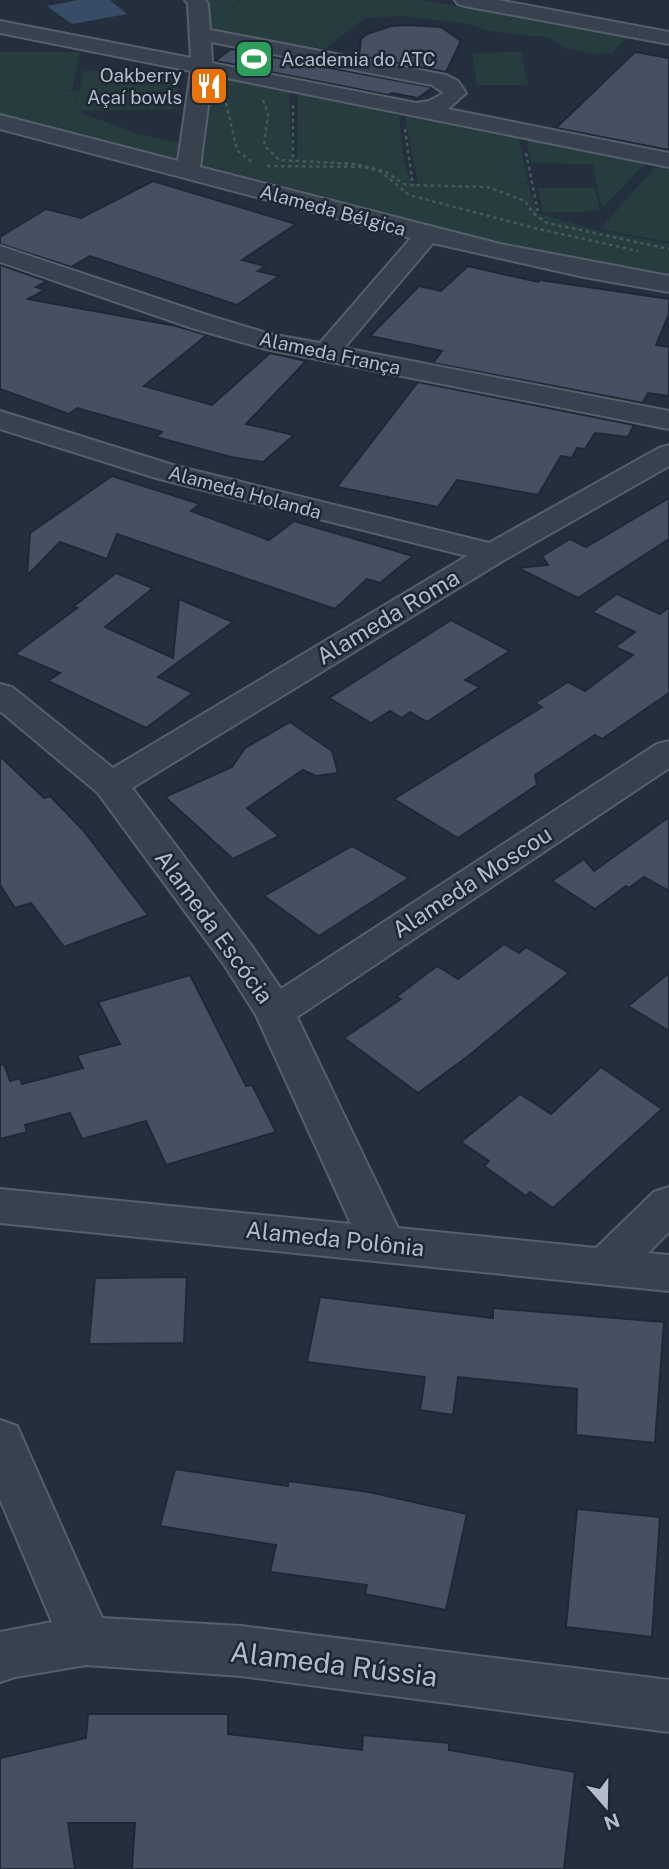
<svg xmlns="http://www.w3.org/2000/svg" width="669" height="1869" font-family="'Public Sans',sans-serif">
  <style>
    .green { fill: #263c3f }
    .water { fill: #394c67 }
    .building { fill: #455162; stroke: #1f2835; stroke-width: 2 }
    .lines { fill: none; stroke-linecap: round; stroke-linejoin: round }
    .minor-casing { stroke: #565f6c; stroke-width: 4 }
    .path { stroke: #44595c; stroke-width: 2.5; stroke-dasharray: 3.5 3.5; stroke-linecap: butt }
    .minor { fill: #38414e; fill-rule: evenodd }
    .labels { text-anchor: middle; stroke-width: 5; stroke-linejoin: round; paint-order: stroke }
    .far-poi-label { font-size: 19px; fill: #b4bcc9; stroke: #1d2633; text-anchor: start }
    .far-street-label { font-size: 19px; fill: #b4bcc9; stroke: #1d2633 }
    .street-label { font-size: 23px; fill: #b4bcc9; stroke: #1d2633 }
    .near-street-label { font-size: 28px; fill: #b4bcc9; stroke: #1d2633 }
  </style>
  <rect width="100%" height="100%" fill="#242f3e"/>
  <g class="green">
    <path d="M206,0H239L232,7L241,0H420L631,33L612,53L591,54L566,48L548,37L521,35L490,31L469,24L401,16L365,18L325,49L207,29L209,3Z"/>
    <path d="M0,52H80L72,90L57,91H78L75,111L83,71L180,72L174,109L77,111L137,134L188,144L186,166L0,118Z"/>
    <path d="M521,52L528,85H477L472,53Z"/>
    <path d="M207,72L289,90L292,159H297L298,92L393,111L395,115H399L403,159L411,183H418L404,112L518,135L528,182L514,183L528,184L537,213L599,231L669,244V278L483,244L195,169L202,90H217V81L204,80Z"/>
    <path d="M526,136L648,161L605,205H601L593,164L531,163Z"/>
    <path d="M655,167L669,170V242L600,229Z"/>
    <path d="M538,188H595L600,211L543,213Z"/>
  </g>
  <path class="water" d="M78,0H110L127,14L72,24L47,6Z"/>
  <g class="building">
    <path d="M407,25L441,27L461,41L446,72L359,56L361,39L367,34L391,26Z"/>
    <path d="M231,49L431,87L432,88L418,98L392,93L388,95L215,61Z"/>
    <path d="M635,52L669,58V150L556,128Z"/>
    <path d="M153,181L296,224L242,260L265,266L258,271L279,276L237,305L90,256L71,267L0,244V237L46,209L81,218Z"/>
    <path d="M0,265L47,281L36,287L45,290L28,299L176,326L207,335L144,386L212,405L270,353L306,361L246,424L294,435L263,462L231,457L156,437L162,432L77,408L69,414L0,389Z"/>
    <path d="M468,266L538,282L540,280L669,299V314L656,345L669,347V396L648,393L643,403L433,363L442,351L370,336L419,286L441,291Z"/>
    <path d="M418,382L634,425L628,437L595,433L585,449L577,448L572,458L561,456L538,495L457,480L438,507L337,487Z"/>
    <path d="M112,476L200,504L191,511L269,540L294,521L413,556L380,583L367,579L335,609L117,534L107,559L60,542L27,576L30,533Z"/>
    <path d="M669,498V539L578,598L518,568L548,565L542,556L570,539L586,547Z"/>
    <path d="M116,573L153,588L105,627L173,658L179,599L233,622L158,677L193,693L146,728L48,681L60,673L15,654L77,608L73,607Z"/>
    <path d="M617,594L660,614L669,607V693L602,739L595,735L535,775L537,785L458,838L394,799L542,707L535,703L568,682L585,691L633,655L615,647L635,632L592,612Z"/>
    <path d="M451,620L510,651L465,680L480,687L427,722L410,712L402,718L390,711L371,723L329,698Z"/>
    <path d="M290,722L332,751L338,773L316,776L303,770L247,808L279,836L233,859L165,797L232,767L245,748Z"/>
    <path d="M0,756L44,798L50,796L83,830L148,915L64,947L31,903L15,908L0,885Z"/>
    <path d="M669,817V891L644,877L629,888L626,886L595,909L552,881L584,859L594,871Z"/>
    <path d="M352,846L409,878L319,936L264,896Z"/>
    <path d="M504,944L519,953L526,947L569,973L467,1057L418,1093L344,1038L401,999L396,997L437,966L458,979Z"/>
    <path d="M669,973V1031L628,1006Z"/>
    <path d="M190,975L246,1086L252,1085L276,1132L166,1165L146,1121L82,1139L70,1113L25,1125L27,1132L0,1139V1065L4,1064L10,1081L20,1078L22,1084L83,1068L77,1055L120,1044L98,1002Z"/>
    <path d="M601,1067L662,1109L553,1208L530,1192L526,1196L484,1166L489,1161L461,1142L520,1094L551,1114Z"/>
    <path d="M187,1277L184,1343L89,1344L95,1278Z"/>
    <path d="M320,1297L493,1318V1308L664,1322L655,1443L576,1435L577,1389L458,1377L453,1415L420,1410L425,1377L307,1362Z"/>
    <path d="M175,1469L288,1486V1481L369,1492L467,1514L446,1610L365,1594L367,1585L270,1572L276,1545L160,1526Z"/>
    <path d="M577,1509L660,1517L652,1637L566,1627Z"/>
    <path d="M88,1714H228V1734L362,1750L363,1735L449,1743V1750L575,1772L564,1869H132L135,1823H68L75,1869H0V1758L86,1738Z"/>
  </g>
  <g class="lines">
    <defs>
      <g id="minor">
        <path d="M185,0H205L208,4L210,30L446,75L458,81L466,93L448,109L669,153V167L212,75L200,167L500,244L669,276V292L584,277L433,243L344,348L669,411V429L266,349L192,328L0,262V246L210,316L270,334L320,343L411,238L0,129V115L178,161L191,71L0,33V21L191,58L188,4ZM211,42L432,85L444,93L429,101L416,103L212,63Z"/>
        <path d="M455,0H498L669,32V44L465,6L458,4Z"/>
        <path d="M0,411L176,466L489,543L659,448L669,445V466L504,560L132,788L251,945L281,989L657,744L669,741V768L297,1017L398,1228L596,1248L654,1192L669,1187V1232L648,1253L669,1255V1291L0,1223V1189L351,1224L256,1015L223,963L98,793L0,711V684L12,687L113,768L467,556L156,478L0,429Z"/>
        <path d="M0,1420L17,1426L102,1618L241,1626L669,1680V1732L241,1676L86,1665L15,1677L0,1682V1632L52,1622L0,1499Z"/>
      </g>
    </defs>
    <use href="#minor" class="minor-casing"/>
    <g class="path">
      <path d="M263,100L268,114L264,145L279,160L356,164L384,171L406,185L488,187L525,201L533,213L547,223L669,249"/>
      <path d="M226,103L237,150L252,162"/>
      <path d="M293,105V162"/>
      <path d="M405,129L413,186"/>
      <path d="M526,153L538,212L534,213"/>
      <path d="M267,166L365,167L381,172L409,195L538,229L638,251"/>
    </g>
    <use href="#minor" class="minor"/>
  </g>
  <defs>
    <symbol id="stadium-square" viewBox="-11 -11 22 22"><rect x="-9" y="-9" width="18" height="18" rx="4" fill="#2e9e5b" stroke="#1d2633"/><path d="M0-5a6.5 5 0 1 0 0 10a6.5 5 0 1 0 0-10ZM-3.5-1.8h7v3.6h-7Z" fill="#fff"/></symbol>
    <symbol id="restaurant-square" viewBox="-11 -11 22 22"><rect x="-9" y="-9" width="18" height="18" rx="4" fill="#e8710a" stroke="#1d2633"/><path d="M-5-6h1v4h1v-4h1v4h1v-4h1v5L-1.5 .5V6h-2V.5L-5-1ZM5-6V6H3V1.5H1.5Q1.5-4 5-6Z" fill="#fff"/></symbol>
  </defs>
  <g fill-rule="evenodd">
    <use href="#stadium-square" x="232" y="37" width="44" height="44"/>
    <use href="#restaurant-square" x="187" y="64" width="44" height="44"/>
  </g>
  <g class="labels">
    <g class="far-poi-label">
      <text x="281" y="66">Academia do ATC</text>
      <text x="182" y="82" text-anchor="end">Oakberry<tspan x="182" dy="22">Açaí bowls</tspan></text>
    </g>
    <g class="far-street-label">
      <text transform="translate(333 210) rotate(15)" y="7">Alameda Bélgica</text>
      <text transform="translate(330 353) rotate(12)" y="7">Alameda França</text>
      <text transform="translate(245 492) rotate(15)" y="7">Alameda Holanda</text>
    </g>
    <g class="street-label">
      <text transform="translate(388 617) rotate(-31)" y="8">Alameda Roma</text>
      <text transform="translate(472 882) rotate(-33)" y="8">Alameda Moscou</text>
      <text transform="translate(214 927) rotate(54)" y="8">Alameda Escócia</text>
      <text transform="translate(335 1239) rotate(6)" y="8">Alameda Polônia</text>
    </g>
    <g class="near-street-label">
      <text transform="translate(334 1664) rotate(7)" y="10">Alameda Rússia</text>
    </g>
  </g>
  <g transform="translate(606 1806) rotate(160)" stroke="#1d2633" stroke-width="5" paint-order="stroke">
  <path d="M0-5L12 26L0 18L-12 26Z" fill="#b4bcc9"/>
  <text y="-10" font-size="19" font-weight="bold" text-anchor="middle" fill="#b4bcc9">N</text>
  </g>
</svg>
